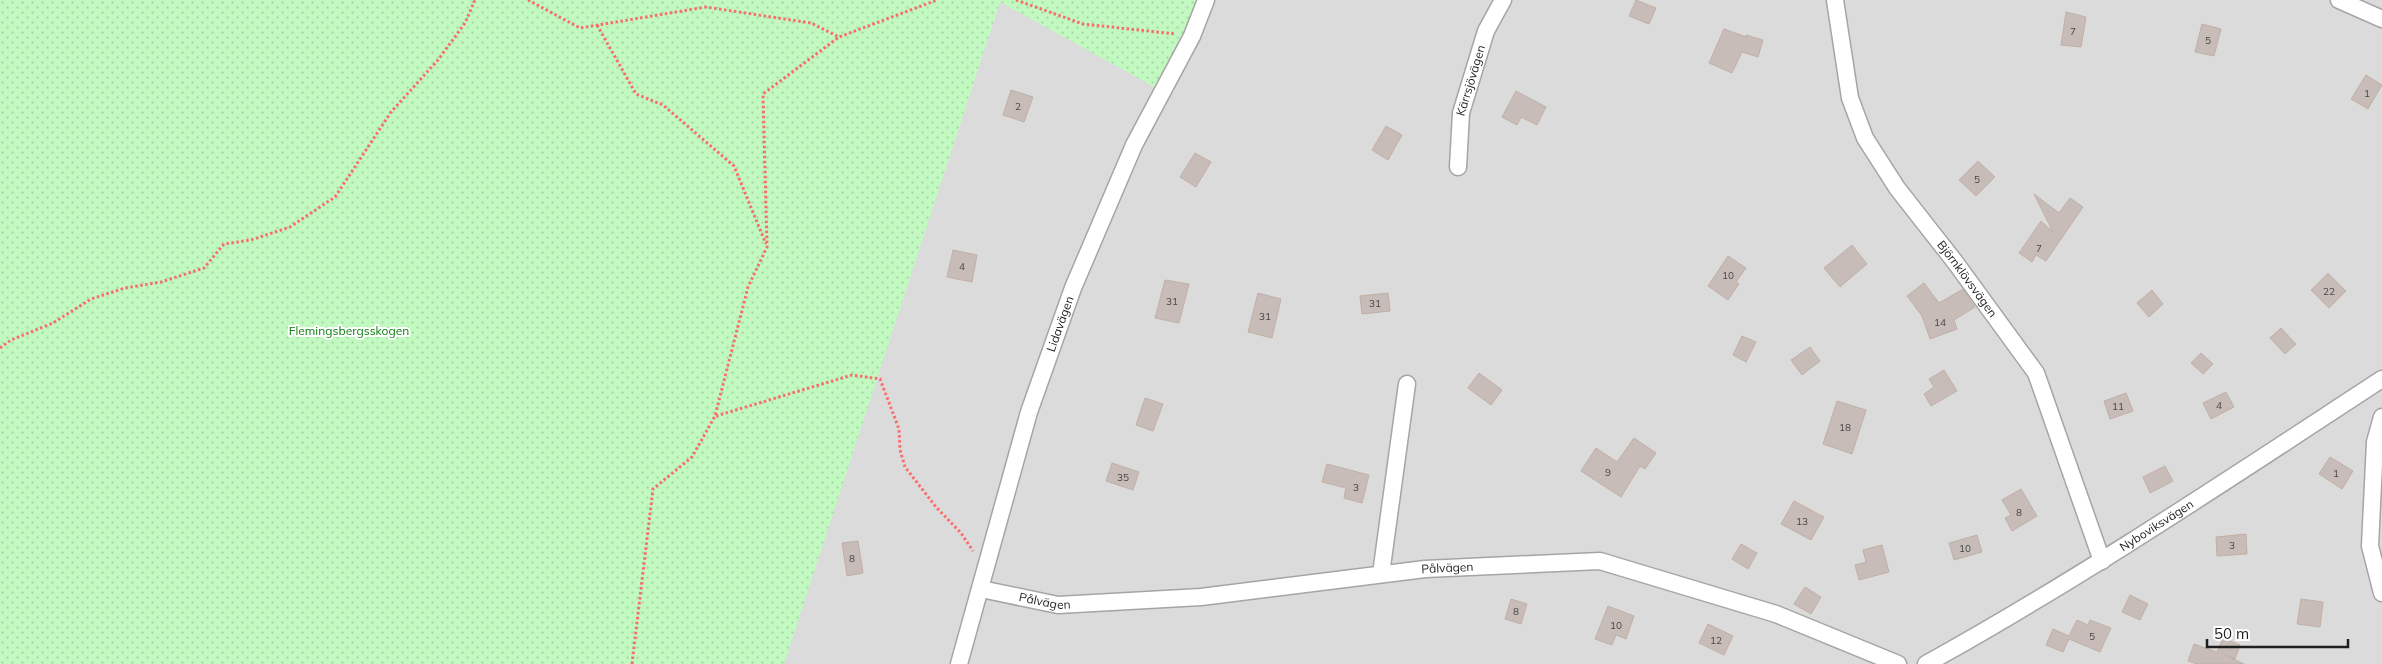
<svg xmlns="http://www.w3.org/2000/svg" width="2382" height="664" font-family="Mulish,sans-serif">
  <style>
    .residential { fill: #dcdbdb }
    .park { fill: url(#park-dots) }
    .building { fill: #c7bcb7; stroke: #c0b0a6 }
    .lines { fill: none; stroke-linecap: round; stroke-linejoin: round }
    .street-casing { stroke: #a5a5a5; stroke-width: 19 }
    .path { stroke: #f96e6b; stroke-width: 3; stroke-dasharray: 2.5 2.5; stroke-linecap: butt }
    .street { stroke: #fff; stroke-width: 16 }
    .labels { text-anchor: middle; stroke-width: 4; stroke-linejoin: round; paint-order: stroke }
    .number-label { font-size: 10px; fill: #484644 }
    .street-label { font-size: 12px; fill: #1e1e1e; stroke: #fff }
    .park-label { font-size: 12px; fill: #0c7c0c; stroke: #fff }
  </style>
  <defs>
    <pattern id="park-dots" width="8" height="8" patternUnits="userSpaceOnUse" patternTransform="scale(1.25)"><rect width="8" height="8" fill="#c1f9c1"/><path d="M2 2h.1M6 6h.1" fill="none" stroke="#a5d5a5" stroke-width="1.8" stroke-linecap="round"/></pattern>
  </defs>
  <rect width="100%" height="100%" fill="#efeae4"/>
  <path class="residential" d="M1192,0H2382V664H783L1000,2Z"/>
  <path class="park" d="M0,0H1203L1156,88L1000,2L784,664H0Z"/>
  <g class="building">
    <path d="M1636,0L1656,8L1649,24L1629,16Z"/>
    <path d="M2066,12L2086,17L2081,47L2061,45Z"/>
    <path d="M2202,24L2221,29L2214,56L2195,52Z"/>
    <path d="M1724,29L1746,37V35L1763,40L1758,57L1742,52L1732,73L1709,63Z"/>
    <path d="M2366,75L2382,85L2368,109L2351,99Z"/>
    <path d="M1011,90L1033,97L1024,122L1003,115Z"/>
    <path d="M1516,91L1546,107L1537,125L1521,117L1517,125L1502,117Z"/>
    <path d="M1386,126L1402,135L1388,160L1372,150Z"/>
    <path d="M1195,153L1211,162L1196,187L1180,177Z"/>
    <path d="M1978,161L1995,177L1976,196L1959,180Z"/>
    <path d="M2034,194L2059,213L2070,198L2083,207L2046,261L2036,255L2032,262L2019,253L2041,221L2053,232Z"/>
    <path d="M1852,245L1867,264L1840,287L1824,268Z"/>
    <path d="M953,250L977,255L972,282L947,277Z"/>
    <path d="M1728,256L1746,268L1736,282L1739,284L1728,300L1708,286Z"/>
    <path d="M2328,273L2346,291L2329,308L2311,290Z"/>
    <path d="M1165,280L1189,284L1179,323L1155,318Z"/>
    <path d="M1924,283L1939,303L1963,289L1972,303L1975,307L1954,320L1957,329L1930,339L1922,316L1907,296Z"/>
    <path d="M2152,290L2163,304L2149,317L2137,303Z"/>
    <path d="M1258,293L1281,299L1272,338L1248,332Z"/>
    <path d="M1388,293L1390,311L1362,314L1360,296Z"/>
    <path d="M2281,328L2296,344L2285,354L2270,338Z"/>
    <path d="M1742,336L1756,342L1746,362L1733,355Z"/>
    <path d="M1810,347L1820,361L1802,375L1791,360Z"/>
    <path d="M2201,353L2213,364L2203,374L2191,363Z"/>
    <path d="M1944,370L1957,391L1931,406L1924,394L1934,387L1929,379Z"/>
    <path d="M1479,373L1502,390L1491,405L1468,388Z"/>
    <path d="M2226,392L2234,407L2211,419L2203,403Z"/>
    <path d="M2126,393L2133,411L2110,419L2104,401Z"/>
    <path d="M1145,398L1163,404L1153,431L1136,425Z"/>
    <path d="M1837,401L1866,410L1852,454L1823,444Z"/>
    <path d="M1634,438L1656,453L1645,469L1640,466L1621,497L1581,471L1596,448L1617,462Z"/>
    <path d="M2330,457L2353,471L2342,489L2319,474Z"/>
    <path d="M1112,463L1139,472L1133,490L1106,481Z"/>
    <path d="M1327,464L1369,475L1362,503L1344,498L1346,488L1322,482Z"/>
    <path d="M2165,466L2173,481L2150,493L2143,477Z"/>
    <path d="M2021,489L2037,516L2012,531L2005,518L2011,515L2002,500Z"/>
    <path d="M1794,501L1824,517L1811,540L1781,524Z"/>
    <path d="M2246,534L2247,554L2217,556L2216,537Z"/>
    <path d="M1977,535L1982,552L1954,560L1949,543Z"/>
    <path d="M858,541L863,573L847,576L842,543Z"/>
    <path d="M1741,544L1757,553L1748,569L1732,559Z"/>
    <path d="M1882,545L1889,572L1859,580L1855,565L1866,562L1863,550Z"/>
    <path d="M1805,587L1821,597L1811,614L1794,604Z"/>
    <path d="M2130,595L2148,604L2140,620L2122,612Z"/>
    <path d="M1511,599L1527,604L1521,624L1505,619Z"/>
    <path d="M2301,599L2323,602L2320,627L2297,624Z"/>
    <path d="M1608,606L1634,616L1626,639L1616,635L1612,645L1595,639Z"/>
    <path d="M2077,620L2088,625L2090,620L2111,628L2100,652L2069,639L2063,652L2046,645L2053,629L2069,636Z"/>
    <path d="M1708,624L1733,636L1724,655L1699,643Z"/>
    <path d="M2223,638L2240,645L2235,659L2225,655L2244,664H2197L2188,661L2194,644L2217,652Z"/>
  </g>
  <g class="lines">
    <defs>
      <g id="street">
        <path id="s1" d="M1835,0L1850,98L1865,138L1897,188L1955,262L2036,373L2102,561"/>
        <path d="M2339,0L2382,19"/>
        <path id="s2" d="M1458,167L1461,113L1486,31L1503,0"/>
        <path d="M2382,417L2375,442L2370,546L2382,593"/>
        <path d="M1381,574L1407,384"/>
        <path id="s3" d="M981,589L1058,605L1201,597L1425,569L1600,561L1776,614L1898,664"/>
        <path id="s4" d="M959,664L1029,412L1073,288L1134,145L1192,36L1206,0"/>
        <path id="s5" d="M1926,664C2083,577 2232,477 2382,379"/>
      </g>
    </defs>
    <use href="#street" class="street-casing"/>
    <g class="path">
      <path d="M528,0L580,28L706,7L811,23L839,37L937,0"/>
      <path d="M1016,0L1083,24L1176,34"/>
      <path d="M597,25L636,94L663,105L734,166L766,244"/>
      <path d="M0,348L11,340L53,323L91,299L125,288L161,282L204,268L224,244L251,240L290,227L335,197L391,112L438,60L465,23L475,0"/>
      <path d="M716,416L852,375L880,379L899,429L900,450L905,467L936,507L961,533L973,551"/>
      <path d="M632,664L653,489L692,457L715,416L748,287L767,247L763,94L839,37"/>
    </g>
    <use href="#street" class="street"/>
  </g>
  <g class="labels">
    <g class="number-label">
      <text x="2073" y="35">7</text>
      <text x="2208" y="44">5</text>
      <text x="2367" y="97">1</text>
      <text x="1018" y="110">2</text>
      <text x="1977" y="183">5</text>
      <text x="2039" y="252">7</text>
      <text x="962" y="270">4</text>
      <text x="1728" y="279">10</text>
      <text x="2329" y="295">22</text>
      <text x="1172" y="305">31</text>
      <text x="1375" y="307">31</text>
      <text x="1265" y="320">31</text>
      <text x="1940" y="326">14</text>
      <text x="2219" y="409">4</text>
      <text x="2118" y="410">11</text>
      <text x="1845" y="431">18</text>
      <text x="1608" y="476">9</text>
      <text x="2336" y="477">1</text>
      <text x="1123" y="481">35</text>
      <text x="1356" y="491">3</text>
      <text x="2019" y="516">8</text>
      <text x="1802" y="525">13</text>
      <text x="2232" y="549">3</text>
      <text x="1965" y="552">10</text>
      <text x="852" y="562">8</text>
      <text x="1516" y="615">8</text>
      <text x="1616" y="629">10</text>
      <text x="2092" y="640">5</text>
      <text x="1716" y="644">12</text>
    </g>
    <g class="street-label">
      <text dy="4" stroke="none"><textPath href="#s2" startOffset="88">Kärrsjövägen</textPath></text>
      <text dy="4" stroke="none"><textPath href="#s1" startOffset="316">Björnklövsvägen</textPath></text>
      <text dy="4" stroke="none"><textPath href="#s4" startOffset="355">Lidavägen</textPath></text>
      <text dy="4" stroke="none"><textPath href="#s5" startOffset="269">Nyboviksvägen</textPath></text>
      <text dy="4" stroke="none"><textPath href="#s3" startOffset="470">Pålvägen</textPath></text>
      <text dy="4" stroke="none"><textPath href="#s3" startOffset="65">Pålvägen</textPath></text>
    </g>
    <g class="park-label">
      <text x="349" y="335">Flemingsbergsskogen</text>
    </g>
  </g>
  <path d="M2207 639v8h141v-8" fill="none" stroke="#1e1e1e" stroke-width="2.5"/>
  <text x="2214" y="639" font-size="15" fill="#1e1e1e" stroke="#ffffff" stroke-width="4" paint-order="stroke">50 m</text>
</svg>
